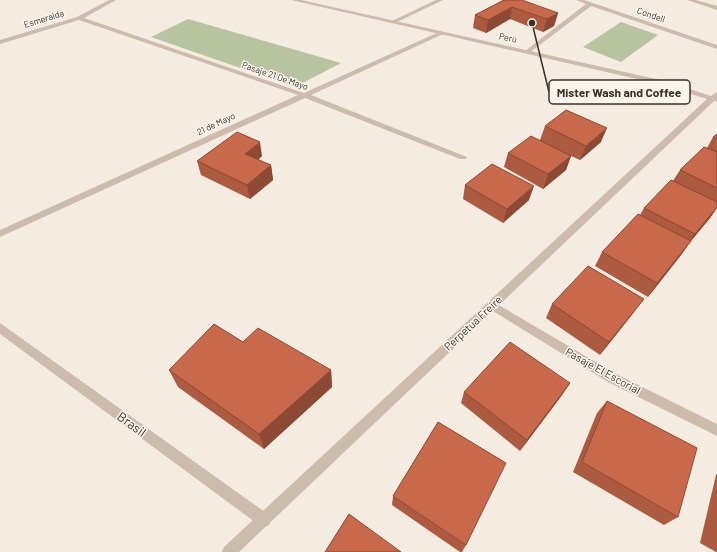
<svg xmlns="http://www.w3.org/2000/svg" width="717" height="552" font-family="Barlow,sans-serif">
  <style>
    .green { fill: #b8c4a0 }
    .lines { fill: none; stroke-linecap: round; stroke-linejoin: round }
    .service { fill: #cdbbac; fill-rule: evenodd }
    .minor { fill: #cdbbac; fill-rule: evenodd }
    .tertiary { fill: #cdbbac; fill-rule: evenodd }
    .wall { fill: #ac5a40 }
    .shaded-wall { fill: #8c4a34 }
    .building { fill: #c8694b; stroke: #8c4a34 }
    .labels { text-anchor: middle; stroke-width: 3; stroke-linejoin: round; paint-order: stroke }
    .far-street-label { font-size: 9px; fill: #3b302b; stroke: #fbf5ee }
    .street-label { font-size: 11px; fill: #3b302b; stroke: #fbf5ee }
    .near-street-label { font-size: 13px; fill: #3b302b; stroke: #fbf5ee }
    .leader { fill: none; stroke: #3b302b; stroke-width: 1.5 }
    .callout-dot { fill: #3b302b; stroke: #fbf5ee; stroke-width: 1.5 }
    .callout { fill: #fbf5ee; stroke: #3b302b; stroke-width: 1.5 }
    .callout-label { font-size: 12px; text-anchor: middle; font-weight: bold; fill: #3b302b }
  </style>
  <rect width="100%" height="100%" fill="#f4ebe1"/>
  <g class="green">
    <path d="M188,19L341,63L295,87L151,37Z"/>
    <path d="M621,22L658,35L621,62L583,47Z"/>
  </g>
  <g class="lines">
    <path class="service" d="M687,0H696L717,6V10Z"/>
    <g class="minor">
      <path d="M109,0H116L84,18L304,93L439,32H443V34L311,95L467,157L466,159H460L305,98L0,237V230L298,95L79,20L0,44V40L77,17Z"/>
      <path d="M436,0H443L395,23L390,22Z"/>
      <path d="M576,0H584L717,45V49L591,6L529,53H525V51L586,4Z"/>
      <path d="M492,301L616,374L717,424V436L608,382L488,308L487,305L488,302Z"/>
      <path d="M0,323L269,515L271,520L269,525L264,527L259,525L0,334Z"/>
    </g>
    <path class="tertiary" d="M291,0H301L665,81L711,96L717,92V102L714,101L239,552H222L224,547L707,99L663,85Z"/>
  </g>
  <g class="wall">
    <path d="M504,0L558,13L554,26L543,32L510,19L486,33L473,28L475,15Z"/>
    <path d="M545,126L601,142L580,160L571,156L566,170L543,189L504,167L508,153L540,140Z"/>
    <path d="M717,134V208L710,218L691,241L681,255L648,297L595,266L602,252L640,215L644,208L673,181L680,170L707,148L713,137Z"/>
    <path d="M262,156L258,160L271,165L273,180L250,199L201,175L197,161Z"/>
    <path d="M465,185L529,200L503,223L463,199Z"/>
    <path d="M552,304L634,312L600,355L546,318Z"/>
    <path d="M243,342L331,370L332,387L264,449L178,387L169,370Z"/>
    <path d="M570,383L562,395L520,451L461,403L464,392Z"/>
    <path d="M607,401L678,517L664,525L573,472L597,413Z"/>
    <path d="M717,474V552H716L700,543L716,475Z"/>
    <path d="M393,496L466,545L462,552H460L392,505Z"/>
  </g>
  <g class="shaded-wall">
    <path d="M512,7L510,19L486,33L488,20Z"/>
    <path d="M558,13L554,26L543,32L547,19Z"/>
    <path d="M607,128L601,142L580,160L586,146Z"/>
    <path d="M260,142L262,156L248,168L245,154Z"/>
    <path d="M571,156L566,170L543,189L548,174Z"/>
    <path d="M271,165L273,180L250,199L247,185Z"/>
    <path d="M534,186L529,200L503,223L507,209Z"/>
    <path d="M717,207L710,218L685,248L695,234Z"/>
    <path d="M691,241L681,255L648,297L657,283Z"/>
    <path d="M644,299L634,312L600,355L609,342Z"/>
    <path d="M331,370L332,387L264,449L259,434Z"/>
    <path d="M570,383L562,395L520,451L527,440Z"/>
  </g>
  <g class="building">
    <path d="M504,0H522L558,13L547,19L512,7L488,20L475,15Z"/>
    <path d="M566,110L607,128L586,146L545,126Z"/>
    <path d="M237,132L260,142L245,154L271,165L247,185L197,161Z"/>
    <path d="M717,134V139L713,137Z"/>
    <path d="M531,136L571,156L548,174L508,153Z"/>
    <path d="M704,147L717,152V188L680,170Z"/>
    <path d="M492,164L534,186L507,209L465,185Z"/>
    <path d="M671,180L717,202V207L695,234L644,208Z"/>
    <path d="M638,214L691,241L657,283L602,252Z"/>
    <path d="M588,266L644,299L609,342L552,304Z"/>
    <path d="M214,324L243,342L258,328L331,370L259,434L169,370Z"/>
    <path d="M510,342L570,383L527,440L464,392Z"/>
    <path d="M607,401L697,448L678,517L582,462Z"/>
    <path d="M438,422L506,463L466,545L393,496Z"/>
    <path d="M349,514L401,552H325Z"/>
  </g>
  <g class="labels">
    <g class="far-street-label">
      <text transform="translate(651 15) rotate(19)" y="3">Condell</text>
      <text transform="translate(44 19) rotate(-17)" y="3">Esmeralda</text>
      <text transform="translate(508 38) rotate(12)" y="3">Perú</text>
      <text transform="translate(275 76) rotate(19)" y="3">Pasaje 21 De Mayo</text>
      <text transform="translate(216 124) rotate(-25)" y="3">21 de Mayo</text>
    </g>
    <g class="street-label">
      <text transform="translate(473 323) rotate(-43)" y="4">Perpetua Freire</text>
      <text transform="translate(603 371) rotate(29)" y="4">Pasaje El Escorial</text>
    </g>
    <g class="near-street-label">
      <text transform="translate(132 424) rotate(36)" y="5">Brasil</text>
    </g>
  </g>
  <path class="leader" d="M532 23L549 92"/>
  <circle class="callout-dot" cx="532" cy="23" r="4"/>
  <rect class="callout" x="549" y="80" width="141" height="24" rx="4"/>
  <g class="callout-label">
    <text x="619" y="97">Mister Wash and Coffee</text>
  </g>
</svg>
